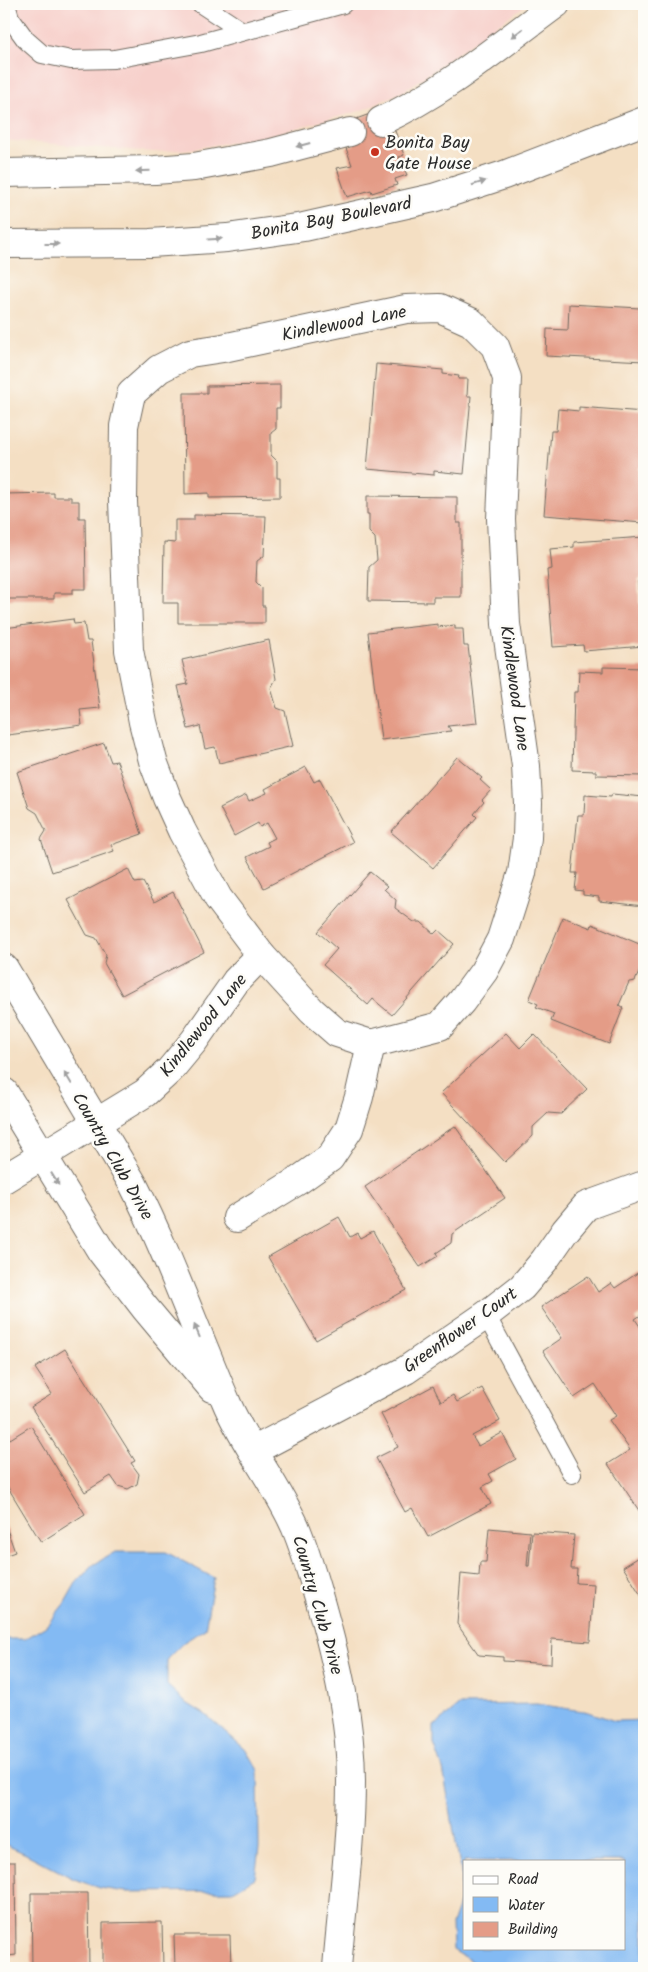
<svg xmlns="http://www.w3.org/2000/svg" width="648" height="1972" font-family="Kalam,sans-serif">
  <style>
    .built { fill: #f7d0cb }
    .water { fill: #83baf3; stroke: #57728f; fill-rule: evenodd }
    .building { fill: #e49c87 }
    .lines { fill: none; stroke-linecap: round; stroke-linejoin: round }
    .service-casing { stroke: #716a60; stroke-width: 20 }
    .minor-casing { stroke: #716a60; stroke-width: 30 }
    .tertiary-casing { stroke: #716a60; stroke-width: 30 }
    .service { stroke: #fff; stroke-width: 18 }
    .minor { stroke: #fff; stroke-width: 28 }
    .tertiary { stroke: #fff; stroke-width: 28 }
    .oneway { fill: #a0a0a0 }
    .poi-dot { fill: #c8321e; stroke: #fdfcf7; stroke-width: 2 }
    .labels { text-anchor: middle; stroke-width: 5; stroke-linejoin: round; paint-order: stroke }
    .poi-label { font-size: 18px; fill: #2b2b2b; stroke: #fdfcf7; text-anchor: start }
    .street-label { font-size: 18px; fill: #2b2b2b; stroke: #fdfcf7 }
  </style>
  <rect width="100%" height="100%" fill="#fdfcf7"/>
  <filter id="ink" filterUnits="userSpaceOnUse"><feTurbulence type="fractalNoise" baseFrequency=".02" numOctaves="2"/><feDisplacementMap in="SourceGraphic" scale="10" xChannelSelector="R" yChannelSelector="G"/><feConvolveMatrix kernelMatrix="1 2 1 2 8 2 1 2 1" color-interpolation-filters="sRGB"/></filter>
  <filter id="wash" filterUnits="userSpaceOnUse"><feTurbulence type="fractalNoise" baseFrequency=".0096" numOctaves="4" result="noise"/><feDisplacementMap in="SourceGraphic" scale="20" xChannelSelector="R" yChannelSelector="G"/><feGaussianBlur stdDeviation="1.12" result="paint"/><feColorMatrix in="noise" values="0 0 0 0 0 0 0 0 0 0 0 0 0 0 0 0 0 1.4 0 .05"/><feComposite in="paint" operator="in"/></filter>
  <g filter="url(#wash)">
    <rect width="100%" height="100%" fill="#f4dfc3"/>
    <path class="built" d="M4,4H527L404,91L360,111L267,136L192,149L154,152L4,140Z"/>
    <g class="water">
      <path d="M115,1552H166L214,1578L205,1629L184,1642L167,1659V1685L185,1702L206,1715L245,1749L258,1770L259,1848L255,1878L233,1891L126,1892L100,1888L74,1879L26,1854L4,1844V1639H25L46,1626L64,1604L76,1583L93,1565Z"/>
      <path d="M537,1704L589,1712L615,1721L644,1720V1966L500,1967L474,1963L453,1950L452,1924L461,1898V1872L443,1769L434,1744V1726L460,1705ZM464,1861H624V1948H464Z"/>
    </g>
    <g id="blocks">
      <g class="building">
        <path d="M378,111L385,133L395,131L404,155L399,157L407,175L395,179L397,185L372,193L371,190L347,197L337,168L352,165L346,148L354,145L348,122Z"/>
        <path d="M569,304L640,308L644,314V323L641,327H644V361L546,356L547,329L568,330Z"/>
        <path d="M376,364L443,370V374L459,376L458,379H468L467,396H471L464,474L434,471V475L367,469Z"/>
        <path d="M280,385V408H276V429L271,433V455L277,461V478H280V497L209,498V493L185,494L184,393H207V386Z"/>
        <path d="M579,407L644,412V457H642L641,468L638,467V476L644,483L643,523L544,515L551,431H556L558,409L579,411Z"/>
        <path d="M54,493V497H71V501H79V518H85L86,589H73V593H54V599H4V494Z"/>
        <path d="M367,496L457,497V523H461V597H433V602L368,601L369,567L377,560L375,538L369,532V514H367Z"/>
        <path d="M194,515L266,516L264,556L257,561L256,582L262,588V606H265V623H178V603H163L164,542L175,543V520H194Z"/>
        <path d="M644,537V575L638,581L639,603L644,607V646L584,651L583,645L553,647L547,570L552,569L550,549L574,547V542Z"/>
        <path d="M73,619L74,624L84,623L87,641H91L100,708L80,710L82,725L8,735L4,705V628Z"/>
        <path d="M438,624V627L455,625V629H463L464,646H468L477,723L448,726L451,731L381,740L368,632Z"/>
        <path d="M269,640L276,679L271,688L277,708L285,711L293,746L219,763L215,747L205,749L200,726L188,729L178,686L188,684L182,660Z"/>
        <path d="M603,667L644,668V776L596,775V771L572,770L574,692H578L579,671L603,672Z"/>
        <path d="M104,743L111,762L117,761L142,834L111,845L114,851L52,872L41,839L46,831L37,813L29,808L17,772Z"/>
        <path d="M457,757L482,778L480,780L491,790L482,800L484,802L474,814L477,817L433,868L391,832Z"/>
        <path d="M306,767L314,782L320,779L353,842L264,888L247,857L269,846L267,842L275,838L267,823L260,827L258,823L234,836L220,808L246,795L249,801L267,793L265,789Z"/>
        <path d="M612,794L644,797V906L599,901V897L583,895V891L575,890L577,873H572L578,815H584L585,795L611,797Z"/>
        <path d="M128,869L135,883L143,882L154,902L173,892L204,952L122,995L104,963L106,955L96,938L87,935L68,900Z"/>
        <path d="M370,872L387,886L384,889L396,900L395,908L414,922H421L434,934L438,930L454,944L392,1015L373,999L368,1005L323,965L337,949L318,932Z"/>
        <path d="M563,917L591,928L592,924L644,946V961L635,981L629,982L619,1005L623,1008L609,1044L551,1021L554,1014L536,1007L538,1004L529,1000Z"/>
        <path d="M506,1033L520,1048L534,1034L587,1089L561,1114L548,1113L533,1127V1136L505,1162L441,1093Z"/>
        <path d="M455,1126L505,1198L452,1234L451,1243L436,1253L438,1256L420,1267L365,1187Z"/>
        <path d="M339,1217L350,1237L357,1233L360,1238L373,1231L406,1290L316,1340L268,1257Z"/>
        <path d="M639,1272L644,1280V1313L635,1319L641,1328L644,1326V1514L642,1515L608,1464L630,1450L609,1420L616,1416L595,1384L574,1398L543,1351L562,1338L541,1307L588,1276L598,1292L611,1283L615,1288Z"/>
        <path d="M65,1349L135,1461L131,1463L139,1474L137,1484L128,1489L118,1486L111,1476L85,1492L31,1407L52,1394L35,1368Z"/>
        <path d="M433,1386L441,1402L453,1395L457,1402L482,1388L500,1421L472,1436L478,1446L502,1433L516,1459L489,1474L493,1481L482,1487L491,1504L428,1537L412,1508L405,1512L376,1458L398,1447L381,1414Z"/>
        <path d="M31,1426L85,1514L41,1542L4,1481V1436L7,1434L10,1439Z"/>
        <path d="M4,1521L15,1552L4,1556Z"/>
        <path d="M489,1528L530,1532L527,1566H529L532,1532L574,1535L571,1569H577L576,1583L594,1584L590,1642L552,1639L551,1664L503,1661V1657L479,1655L457,1624L461,1574L479,1576L480,1562H486Z"/>
        <path d="M644,1554V1600L623,1567Z"/>
        <path d="M4,1862H15L16,1955L8,1956L9,1968H4Z"/>
        <path d="M31,1893H88L89,1968H32Z"/>
        <path d="M162,1922L163,1968H103V1923Z"/>
        <path d="M174,1935H230L231,1968H175Z"/>
      </g>
    </g>
  </g>
  <g filter="url(#ink)">
    <use href="#blocks" fill-opacity="0" stroke="#716a60" stroke-width="1"/>
    <g class="lines">
      <defs>
        <g id="service">
          <path d="M6,4L10,18L26,40L42,54L71,60L114,59L201,43L343,4"/>
          <path d="M201,4L242,31"/>
          <path d="M486,1315L572,1474"/>
        </g>
        <g id="minor">
          <path d="M440,308L471,322L495,346L507,378L501,519L506,624L526,766L528,803L527,838L522,873L501,939L484,971L462,1001L440,1026L371,1044L337,1033L312,1011L261,955L218,898L182,831L167,798L153,761L143,722L129,650L123,501L124,426L131,394L159,369L190,353L223,348L406,309Z"/>
          <path d="M4,968L133,1184C169,1255 196,1332 228,1406C247,1448 276,1484 295,1526C306,1552 313,1578 321,1605C337,1662 351,1722 351,1781C351,1843 342,1906 337,1968"/>
          <path d="M4,1092L101,1251L145,1308L212,1388"/>
          <path d="M4,1179L145,1093L170,1070L194,1041L236,981L261,955"/>
          <path d="M237,1218L299,1180L330,1158L349,1129L359,1097L371,1044"/>
          <path d="M253,1451L406,1370L486,1315L522,1287L544,1261L565,1231L586,1206L644,1185"/>
        </g>
        <g id="tertiary">
          <path d="M381,121C445,92 500,45 556,4"/>
          <path d="M4,173L155,170L194,167L271,153L350,132"/>
          <path d="M4,244L150,243L227,238L304,227L433,198L504,175L644,121"/>
        </g>
      </defs>
      <use href="#service" class="service-casing"/>
      <use href="#minor" class="minor-casing"/>
      <use href="#tertiary" class="tertiary-casing"/>
      <use href="#service" class="service"/>
      <use href="#minor" class="minor"/>
      <use href="#tertiary" class="tertiary"/>
    </g>
    <defs><path id="oneway-solid" d="M-6-.8H1V-3.2L6.5 0L1 3.2V.8H-6Z" transform="scale(1.25)"/></defs>
    <g class="oneway">
      <use href="#oneway-solid" transform="translate(517 33) rotate(144)"/>
      <use href="#oneway-solid" transform="translate(303 145) rotate(165)"/>
      <use href="#oneway-solid" transform="translate(143 171) rotate(179)"/>
      <use href="#oneway-solid" transform="translate(479 183) rotate(-18)"/>
      <use href="#oneway-solid" transform="translate(215 239) rotate(-4)"/>
      <use href="#oneway-solid" transform="translate(52 244)"/>
      <use href="#oneway-solid" transform="translate(68 1078) rotate(-121)"/>
      <use href="#oneway-solid" transform="translate(55 1179) rotate(58)"/>
      <use href="#oneway-solid" transform="translate(197 1331) rotate(-113)"/>
    </g>
  </g>
  <circle class="poi-dot" cx="375" cy="152" r="5"/>
  <g class="labels">
    <g class="poi-label">
      <text x="385" y="148">Bonita Bay<tspan x="385" dy="21">Gate House</tspan></text>
    </g>
    <g class="street-label">
      <text transform="translate(331 218) rotate(-11)" y="6">Bonita Bay Boulevard</text>
      <text transform="translate(344 323) rotate(-11)" y="6">Kindlewood Lane</text>
      <text transform="translate(515 688) rotate(82)" y="6">Kindlewood Lane</text>
      <text transform="translate(203 1025) rotate(-51)" y="6">Kindlewood Lane</text>
      <text transform="translate(113 1156) rotate(60)" y="6">Country Club Drive</text>
      <text transform="translate(460 1330) rotate(-35)" y="6">Greenflower Court</text>
      <text transform="translate(318 1605) rotate(74)" y="6">Country Club Drive</text>
    </g>
  </g>
  <rect width="648" height="1972" fill="none" stroke="#fdfcf7" stroke-width="20"/>
  <rect x="463" y="1860" width="162" height="90" fill="#fdfcf7" stroke="#a9a8a5"/>
  <rect x="473" y="1876" width="25" height="8" fill="#ffffff" stroke="#a9a8a5"/>
  <text x="508" y="1884" font-size="15" fill="#2b2b2b">Road</text>
  <rect x="473" y="1897" width="25" height="15" fill="#83baf3" stroke="#a9a8a5"/>
  <text x="508" y="1910" font-size="15" fill="#2b2b2b">Water</text>
  <rect x="473" y="1922" width="25" height="15" fill="#e49c87" stroke="#a9a8a5"/>
  <text x="508" y="1934" font-size="15" fill="#2b2b2b">Building</text>
</svg>
